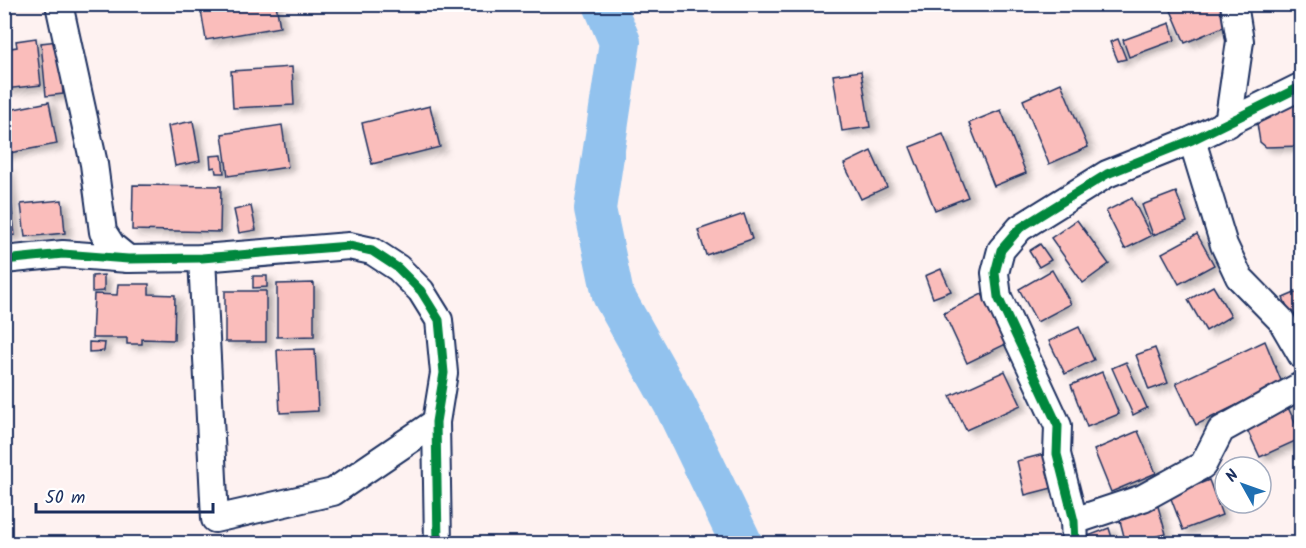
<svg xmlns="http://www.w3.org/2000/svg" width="1306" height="548" font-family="Kalam,sans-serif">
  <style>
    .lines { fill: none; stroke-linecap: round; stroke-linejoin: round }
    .river { stroke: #92c2ee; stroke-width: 42 }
    .building { fill: #fabdbb; stroke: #1b2f5e; stroke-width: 1.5; filter: url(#shadow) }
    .street-casing { stroke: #1b2f5e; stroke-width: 30 }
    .street { stroke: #fff; stroke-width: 26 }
    .cycleway-casing { stroke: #fff; stroke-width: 13 }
    .cycleway { stroke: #00873e; stroke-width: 9 }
  </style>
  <defs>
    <filter id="shadow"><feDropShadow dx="6" dy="4" stdDeviation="3" flood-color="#0004"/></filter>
  </defs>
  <rect width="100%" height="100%" fill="#fef2f1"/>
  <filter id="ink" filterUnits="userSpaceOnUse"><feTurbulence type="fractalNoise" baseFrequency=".0167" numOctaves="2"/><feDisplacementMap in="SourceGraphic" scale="12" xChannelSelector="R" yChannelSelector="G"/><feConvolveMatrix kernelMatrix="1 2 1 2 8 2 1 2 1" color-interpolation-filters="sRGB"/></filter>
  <g filter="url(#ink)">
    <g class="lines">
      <path class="river" d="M604,4L620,42L595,209L613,295L675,405L742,544"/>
    </g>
    <g class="building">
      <path d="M200,4H276L280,27L206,40Z"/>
      <path d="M1178,4H1222L1230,24L1185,43L1170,8Z"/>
      <path d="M1170,23L1175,40L1129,57L1123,40Z"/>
      <path d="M36,38L41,85L4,89V49L17,47L16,41Z"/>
      <path d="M1118,39L1126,59L1118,61L1110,42Z"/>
      <path d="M58,41L63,94L46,96L41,43Z"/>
      <path d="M292,67L294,105L233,108L231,71Z"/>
      <path d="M861,71L870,127L842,131L833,75Z"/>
      <path d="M1061,83L1088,147L1049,164L1023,100Z"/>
      <path d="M1302,94V146L1266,147L1260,142L1256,117Z"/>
      <path d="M49,102L57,144L4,154V111Z"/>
      <path d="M430,106L440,147L372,164L362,123Z"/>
      <path d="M1001,110L1026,173L994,186L969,123Z"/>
      <path d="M193,121L200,161L175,166L168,126Z"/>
      <path d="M282,125L288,167L228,176L222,134Z"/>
      <path d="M943,134L968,197L935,210L910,147Z"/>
      <path d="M871,151L887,187L861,199L844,164Z"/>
      <path d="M222,155L224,173H216L215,167L211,168L210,156Z"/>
      <path d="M4,169H7L15,235L4,236Z"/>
      <path d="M133,185L221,186L220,232L132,230Z"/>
      <path d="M1176,192L1187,222L1153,235L1142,205Z"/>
      <path d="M1132,198L1151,236L1125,249L1106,211Z"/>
      <path d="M62,200L65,233L25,237L21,204Z"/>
      <path d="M251,206L256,230L239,233L234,210Z"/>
      <path d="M744,214L752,239L706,255L698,230Z"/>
      <path d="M1077,220L1109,264L1083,283L1051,238Z"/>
      <path d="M1197,234L1214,265L1179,284L1162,253Z"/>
      <path d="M1040,244L1051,260L1039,267L1029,251Z"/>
      <path d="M941,269L951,291L933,298L925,276Z"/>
      <path d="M1052,270L1071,304L1037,322L1019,289Z"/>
      <path d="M104,275V291L92,292V276Z"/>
      <path d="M253,276H267V287L253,288Z"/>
      <path d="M314,283V336L277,337V284Z"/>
      <path d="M118,284H149V294L175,295L174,340L142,339V344H127V338H92L94,294L117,295Z"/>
      <path d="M1213,286L1231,316L1206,331L1188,300Z"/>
      <path d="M1302,290V312L1292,317L1283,298Z"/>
      <rect x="225" y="291" width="41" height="51"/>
      <path d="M982,294L1006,344L967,363L944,313Z"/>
      <path d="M1079,327L1094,360L1065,374L1049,341Z"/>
      <path d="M1265,341L1282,383L1196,425L1176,383Z"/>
      <path d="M89,342L105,343L104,351L89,352Z"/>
      <path d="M1155,348L1168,383L1149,390L1136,355Z"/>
      <path d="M315,349L318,411L280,413L277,350Z"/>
      <path d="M1126,362L1147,408L1133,415L1112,368Z"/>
      <path d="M1005,371L1021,405L966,430L950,396Z"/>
      <path d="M1102,372L1119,414L1087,427L1071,385Z"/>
      <path d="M1286,403L1302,438L1260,457L1244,423Z"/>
      <path d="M1138,431L1156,473L1111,492L1094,450Z"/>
      <path d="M1048,453L1056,487L1025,495L1017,461Z"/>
      <path d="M1209,480L1222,515L1183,530L1170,496Z"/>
      <path d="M1157,503L1166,534L1126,544L1118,513Z"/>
      <path d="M1109,528L1114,544H1074L1073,542Z"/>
    </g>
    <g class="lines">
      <defs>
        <g id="street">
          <path d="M59,4L94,164L103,232L112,246L128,259"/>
          <path d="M1228,124L1240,41L1234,4"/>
          <path d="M1192,140L1224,245L1239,277L1281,320L1302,356"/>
          <path d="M202,258L215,519L333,492L436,422"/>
          <path d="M4,260L63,254L128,259L202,258L349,246L372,251L398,268L421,291L439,320L444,373L436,422L438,544"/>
          <path d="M1074,521L1143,498L1203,465L1221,430L1302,385"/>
          <path d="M1075,544L1074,521L1057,454L1058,426L998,297L995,273L1001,250L1020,228L1107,174L1192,140L1302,86"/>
        </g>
      </defs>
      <use href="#street" class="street-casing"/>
      <use href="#street" class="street"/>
      <defs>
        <g id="cycleway">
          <path d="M4,260L63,254L128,259L202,258L349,246L372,251L398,268L421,291L439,320L444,373L436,422L438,544"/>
          <path d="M1075,544L1074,521L1057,454L1058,426L998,297L995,273L1001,250L1020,228L1107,174L1192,140L1302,86"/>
        </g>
      </defs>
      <use href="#cycleway" class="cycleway-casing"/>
      <use href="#cycleway" class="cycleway"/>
    </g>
  </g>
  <rect width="1306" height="548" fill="none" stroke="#fff" stroke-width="24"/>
  <rect x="12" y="12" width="1282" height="524" fill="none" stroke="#1b2f5e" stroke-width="2" filter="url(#ink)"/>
  <g transform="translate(1243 485) rotate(310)"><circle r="28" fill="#ffffff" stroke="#a4acbf" stroke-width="1.5"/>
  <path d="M0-4.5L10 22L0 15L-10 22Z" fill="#1f6fb2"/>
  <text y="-9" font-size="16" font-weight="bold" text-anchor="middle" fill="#1b2f5e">N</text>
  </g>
  <path d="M36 503v9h177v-9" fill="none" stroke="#1b2f5e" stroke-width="3"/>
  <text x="45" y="503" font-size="18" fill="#1b2f5e" stroke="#ffffff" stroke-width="4.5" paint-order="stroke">50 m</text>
</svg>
